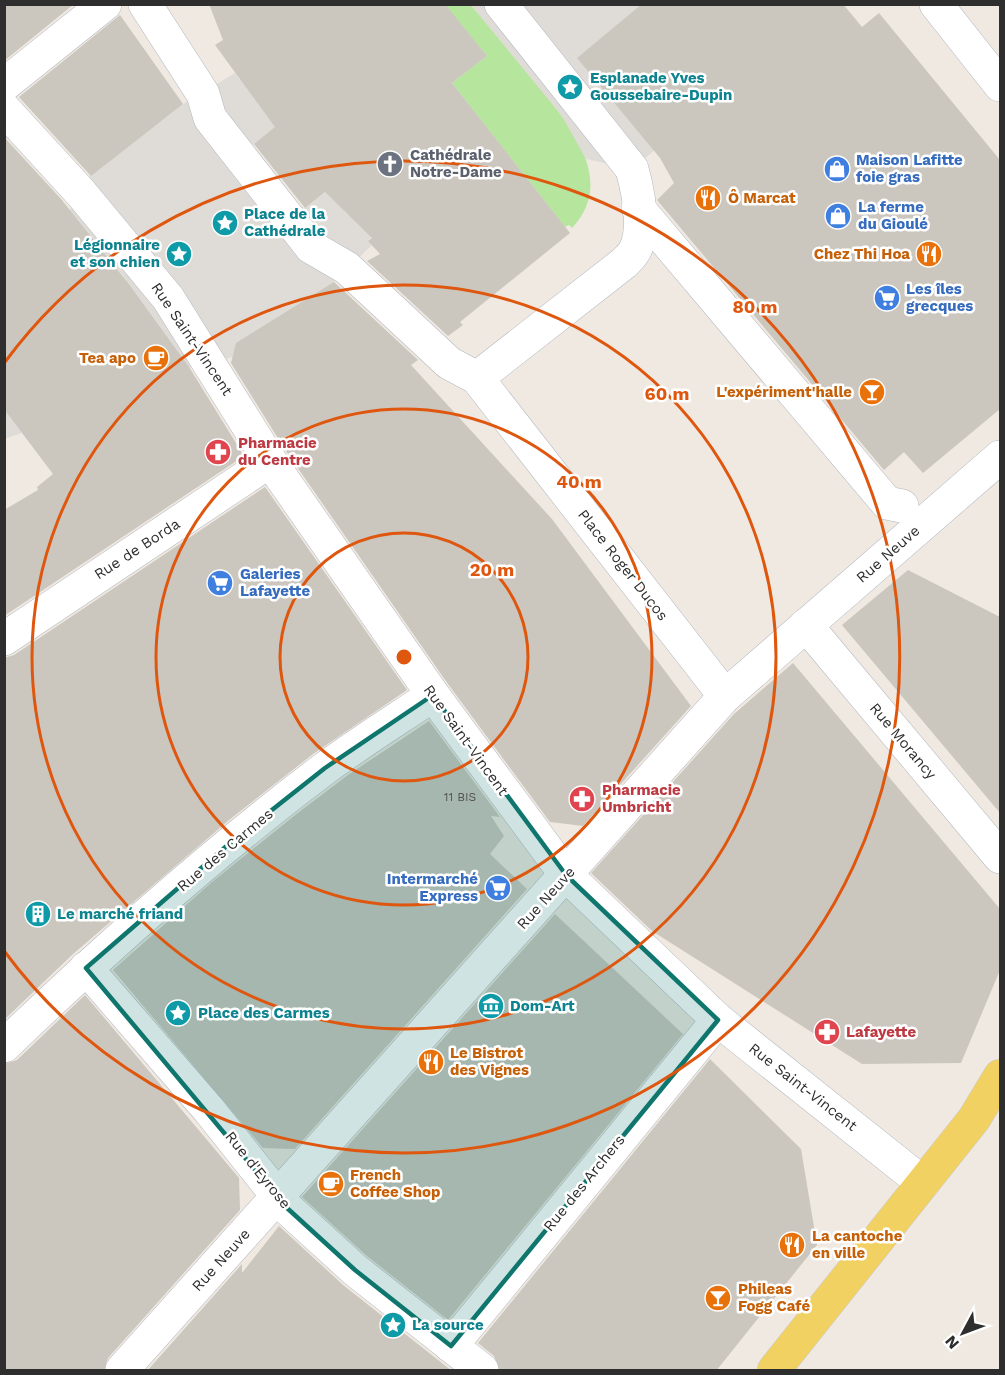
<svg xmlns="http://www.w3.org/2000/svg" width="1005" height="1375" font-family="'Work Sans',sans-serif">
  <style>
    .green { fill: #b6e59e }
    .plaza { fill: #dfdcd8 }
    .building { fill: #cbc7bf }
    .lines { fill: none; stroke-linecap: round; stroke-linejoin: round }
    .minor-casing { stroke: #b4b7c1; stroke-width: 34 }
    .major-casing { stroke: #c9c9c9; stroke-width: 34 }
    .minor { stroke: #fff; stroke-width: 33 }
    .major { stroke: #f2d163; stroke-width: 33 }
    .marked { fill: #0f766e; fill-opacity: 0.2; stroke: #0f766e; stroke-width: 4.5; stroke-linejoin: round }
    .ring { fill: none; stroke: #df570e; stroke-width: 3 }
    .labels { text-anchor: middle; stroke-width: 5; stroke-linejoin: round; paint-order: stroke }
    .number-label { font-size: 12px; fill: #555452 }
    .culture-label { font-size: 15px; font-weight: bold; fill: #0d838f; stroke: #fff; text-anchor: start }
    .worship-label { font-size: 15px; font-weight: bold; fill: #5b616d; stroke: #fff; text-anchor: start }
    .shop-label { font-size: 15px; font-weight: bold; fill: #366cbe; stroke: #fff; text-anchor: start }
    .food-label { font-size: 15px; font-weight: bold; fill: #c56008; stroke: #fff; text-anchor: start }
    .street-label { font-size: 15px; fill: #2e2e2e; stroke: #fff }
    .health-label { font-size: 15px; font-weight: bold; fill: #be3a42; stroke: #fff; text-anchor: start }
    .centre { fill: #df570e; stroke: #fff; stroke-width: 3 }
    .ring-label { font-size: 18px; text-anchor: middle; font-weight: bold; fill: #df570e; stroke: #fff; stroke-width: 5; stroke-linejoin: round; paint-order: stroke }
  </style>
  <rect width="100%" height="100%" fill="#efe9e1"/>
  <path class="green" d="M445,5H471C491,28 510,52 530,76C563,117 620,177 572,228L569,225L565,227L452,83L487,56Z"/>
  <g class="plaza">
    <path d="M471,5H829L632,169L586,159L562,116Z"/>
    <path d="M235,73L240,80L250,73L286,119L253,145V149L299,206L305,208L338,182L345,212L351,217L360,210L378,233L368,240L372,245L333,283L233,357L191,367L183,372L123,276L69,211L91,175L183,104Z"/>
    <path d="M5,409L22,433L4,439Z"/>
  </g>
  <g class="building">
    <path d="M4,4H74L4,61Z"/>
    <path d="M209,4H445L487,56L452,83L570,233L460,322L463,325L448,336L367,261L380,254L368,241L372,238L325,192L305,208L254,144L275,127L215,45L223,40Z"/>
    <path d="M642,4H843L862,27L879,13L1000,160V409L923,473L904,452L884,470L657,200L674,183L660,158L577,58Z"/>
    <path d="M120,15L183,104L91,176L19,97Z"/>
    <path d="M4,137L61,199L128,283L189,367L244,456L4,616V510L38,490L37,487L53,474L4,409Z"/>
    <path d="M334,282L418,360L411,365L552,519L691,706L583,826L550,822L448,684L286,451L231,363L236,343Z"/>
    <path d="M265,487L407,690L313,754L229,820L73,954L4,1020V658L14,655Z"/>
    <path d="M908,570L1000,617V813L842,625Z"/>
    <path d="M793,663L1000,909V970L961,1063L862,1064L652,931L591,873L734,714Z"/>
    <path d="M429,721L500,817L491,816L504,836L490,854L527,889L295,1149L263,1148L113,970L212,882L294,816L348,775Z"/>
    <path d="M555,914L683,1034L448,1320L367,1256L302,1197Z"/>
    <path d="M85,995L239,1178L240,1210L108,1358L104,1371H4V1064L17,1060Z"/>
    <path d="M710,1059L801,1149L817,1245L716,1371H500L494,1356L478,1343Z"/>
    <path d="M279,1226L343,1285L452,1371H147L242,1264V1273Z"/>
  </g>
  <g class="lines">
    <defs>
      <g id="minor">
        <path d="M145,4L203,94L210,118L311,247L347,268L449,363L477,378L725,696"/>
        <path d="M936,4L1000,85"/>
        <path d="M4,85L105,4"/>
        <path d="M4,109L81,193L168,298L270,461L433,695L566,875L718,1020L923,1183"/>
        <path d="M638,208L887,503L902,506"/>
        <path d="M477,378L624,263C628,259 634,254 636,248C645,226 638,191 632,169L501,4"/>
        <path d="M806,625L1000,857"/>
        <path d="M4,639L270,461"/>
        <path d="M86,968L209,1110L287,1208L355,1270L482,1370"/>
        <path d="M4,1046C106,948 211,854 324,769C359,743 396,720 433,695"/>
        <path d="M451,1346L718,1020"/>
        <path d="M122,1370L725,696L1000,457"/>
      </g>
      <path id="major" d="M774,1370L974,1119L1000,1076"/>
    </defs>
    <use href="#minor" class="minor-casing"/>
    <use href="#major" class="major-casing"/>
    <use href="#minor" class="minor"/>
    <use href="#major" class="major"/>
  </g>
  <path class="marked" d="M433,695L566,875L718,1020L451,1346L355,1270L287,1208L86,968L230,843L325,768Z"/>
  <g class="ring">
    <circle cx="404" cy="657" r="124"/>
    <circle cx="404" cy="657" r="248"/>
    <circle cx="404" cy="657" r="372"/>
    <path d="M5 362A496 496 0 1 1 5 952"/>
  </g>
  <defs>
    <symbol id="sight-disc" viewBox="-11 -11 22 22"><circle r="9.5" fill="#0f9aa8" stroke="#fff"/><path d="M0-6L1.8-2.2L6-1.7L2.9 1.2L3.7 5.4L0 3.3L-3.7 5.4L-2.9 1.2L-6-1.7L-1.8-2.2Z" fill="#fff"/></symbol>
    <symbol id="church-disc" viewBox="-11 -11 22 22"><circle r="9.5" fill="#6b7280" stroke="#fff"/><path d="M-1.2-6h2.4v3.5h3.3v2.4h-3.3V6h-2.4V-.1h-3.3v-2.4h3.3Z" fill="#fff"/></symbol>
    <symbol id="shop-disc" viewBox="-11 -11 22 22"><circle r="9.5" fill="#3f7fe0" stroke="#fff"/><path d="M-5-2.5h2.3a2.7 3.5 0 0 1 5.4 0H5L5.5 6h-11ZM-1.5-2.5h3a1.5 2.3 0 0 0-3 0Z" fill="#fff"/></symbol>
    <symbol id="restaurant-disc" viewBox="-11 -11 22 22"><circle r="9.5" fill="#e8710a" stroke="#fff"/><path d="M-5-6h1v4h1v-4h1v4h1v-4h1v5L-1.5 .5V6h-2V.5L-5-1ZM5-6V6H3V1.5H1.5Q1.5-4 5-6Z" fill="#fff"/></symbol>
    <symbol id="supermarket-disc" viewBox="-11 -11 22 22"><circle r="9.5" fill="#3f7fe0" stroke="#fff"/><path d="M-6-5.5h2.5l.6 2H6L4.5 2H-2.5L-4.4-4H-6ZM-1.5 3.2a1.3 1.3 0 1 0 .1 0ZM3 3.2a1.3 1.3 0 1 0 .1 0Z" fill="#fff"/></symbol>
    <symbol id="cafe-disc" viewBox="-11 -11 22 22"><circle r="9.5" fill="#e8710a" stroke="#fff"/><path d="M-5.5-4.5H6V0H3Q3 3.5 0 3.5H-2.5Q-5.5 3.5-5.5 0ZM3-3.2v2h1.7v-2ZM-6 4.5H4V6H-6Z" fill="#fff"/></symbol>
    <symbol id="bar-disc" viewBox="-11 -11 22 22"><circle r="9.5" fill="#e8710a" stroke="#fff"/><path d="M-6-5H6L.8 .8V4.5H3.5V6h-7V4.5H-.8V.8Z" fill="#fff"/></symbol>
    <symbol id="pharmacy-disc" viewBox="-11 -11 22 22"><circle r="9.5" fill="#e0444e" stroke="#fff"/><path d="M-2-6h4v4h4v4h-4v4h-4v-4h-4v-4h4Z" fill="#fff"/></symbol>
    <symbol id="building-disc" viewBox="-11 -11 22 22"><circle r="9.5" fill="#0f9aa8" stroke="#fff"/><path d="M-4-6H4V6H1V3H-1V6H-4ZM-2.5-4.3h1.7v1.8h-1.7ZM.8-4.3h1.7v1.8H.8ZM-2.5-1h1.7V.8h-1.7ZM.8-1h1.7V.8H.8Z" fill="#fff"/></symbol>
    <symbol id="museum-disc" viewBox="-11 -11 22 22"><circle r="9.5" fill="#0f9aa8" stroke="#fff"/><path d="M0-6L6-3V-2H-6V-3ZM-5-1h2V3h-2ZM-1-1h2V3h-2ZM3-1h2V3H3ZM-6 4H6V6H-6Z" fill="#fff"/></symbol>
  </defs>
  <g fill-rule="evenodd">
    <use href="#sight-disc" x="555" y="72" width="30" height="30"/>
    <use href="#church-disc" x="375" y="149" width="30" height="30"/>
    <use href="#shop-disc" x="822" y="154" width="30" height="30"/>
    <use href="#restaurant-disc" x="693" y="183" width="30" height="30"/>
    <use href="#shop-disc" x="823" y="201" width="30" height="30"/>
    <use href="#sight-disc" x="210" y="208" width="30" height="30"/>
    <use href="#sight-disc" x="164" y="239" width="30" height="30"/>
    <use href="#restaurant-disc" x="914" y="239" width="30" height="30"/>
    <use href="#supermarket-disc" x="872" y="283" width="30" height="30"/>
    <use href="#cafe-disc" x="141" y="343" width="30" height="30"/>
    <use href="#bar-disc" x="857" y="377" width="30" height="30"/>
    <use href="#pharmacy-disc" x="203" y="437" width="30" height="30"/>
    <use href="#supermarket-disc" x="205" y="568" width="30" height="30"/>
    <use href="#pharmacy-disc" x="567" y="784" width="30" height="30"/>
    <use href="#supermarket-disc" x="483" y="873" width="30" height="30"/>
    <use href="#building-disc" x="23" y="899" width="30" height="30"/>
    <use href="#museum-disc" x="476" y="991" width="30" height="30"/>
    <use href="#sight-disc" x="163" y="998" width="30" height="30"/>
    <use href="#pharmacy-disc" x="812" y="1017" width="30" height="30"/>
    <use href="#restaurant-disc" x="416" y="1047" width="30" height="30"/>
    <use href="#cafe-disc" x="316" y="1169" width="30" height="30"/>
    <use href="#restaurant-disc" x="777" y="1230" width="30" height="30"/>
    <use href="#bar-disc" x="703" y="1283" width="30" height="30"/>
    <use href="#sight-disc" x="378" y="1310" width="30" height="30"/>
  </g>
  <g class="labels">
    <g class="number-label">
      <text x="460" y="801">11 BIS</text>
    </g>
    <g class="culture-label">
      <text x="590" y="83">Esplanade Yves<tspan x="590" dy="17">Goussebaire-Dupin</tspan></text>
      <text x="244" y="219">Place de la<tspan x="244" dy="17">Cathédrale</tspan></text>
      <text x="160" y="250" text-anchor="end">Légionnaire<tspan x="160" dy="17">et son chien</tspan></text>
      <text x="57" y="919">Le marché friand</text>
      <text x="510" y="1011">Dom-Art</text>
      <text x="198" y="1018">Place des Carmes</text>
      <text x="412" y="1330">La source</text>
    </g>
    <g class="worship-label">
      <text x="410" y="160">Cathédrale<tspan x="410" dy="17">Notre-Dame</tspan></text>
    </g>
    <g class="shop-label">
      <text x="856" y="165">Maison Lafitte<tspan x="856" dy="17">foie gras</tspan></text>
      <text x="858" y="212">La ferme<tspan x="858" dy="17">du Gioulé</tspan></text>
      <text x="906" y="294">Les îles<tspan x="906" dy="17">grecques</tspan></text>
      <text x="240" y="579">Galeries<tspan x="240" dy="17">Lafayette</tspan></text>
      <text x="478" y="884" text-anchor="end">Intermarché<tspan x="478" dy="17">Express</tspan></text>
    </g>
    <g class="food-label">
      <text x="728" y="203">Ô Marcat</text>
      <text x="910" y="259" text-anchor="end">Chez Thi Hoa</text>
      <text x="136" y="363" text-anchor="end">Tea apo</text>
      <text x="852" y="397" text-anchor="end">L'expériment'halle</text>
      <text x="450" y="1058">Le Bistrot<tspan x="450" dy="17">des Vignes</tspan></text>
      <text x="350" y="1180">French<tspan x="350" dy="17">Coffee Shop</tspan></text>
      <text x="812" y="1241">La cantoche<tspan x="812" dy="17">en ville</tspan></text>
      <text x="738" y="1294">Phileas<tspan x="738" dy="17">Fogg Café</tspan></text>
    </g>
    <g class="street-label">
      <text transform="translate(192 339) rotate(56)" y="5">Rue Saint-Vincent</text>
      <text transform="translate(137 549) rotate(-33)" y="5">Rue de Borda</text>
      <text transform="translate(888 554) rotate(-41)" y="5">Rue Neuve</text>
      <text transform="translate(623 565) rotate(52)" y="5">Place Roger Ducos</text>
      <text transform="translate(466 740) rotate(54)" y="5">Rue Saint-Vincent</text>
      <text transform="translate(903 741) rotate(50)" y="5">Rue Morancy</text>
      <text transform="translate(225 850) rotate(-40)" y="5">Rue des Carmes</text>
      <text transform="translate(546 898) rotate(-48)" y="5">Rue Neuve</text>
      <text transform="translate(803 1087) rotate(38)" y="5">Rue Saint-Vincent</text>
      <text transform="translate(258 1170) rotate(51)" y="5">Rue d'Eyrose</text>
      <text transform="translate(584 1183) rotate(-51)" y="5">Rue des Archers</text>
      <text transform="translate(221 1260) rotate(-48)" y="5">Rue Neuve</text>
    </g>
    <g class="health-label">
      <text x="238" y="448">Pharmacie<tspan x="238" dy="17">du Centre</tspan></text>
      <text x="602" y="795">Pharmacie<tspan x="602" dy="17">Umbricht</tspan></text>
      <text x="846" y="1037">Lafayette</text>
    </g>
  </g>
  <circle cx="404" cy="657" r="9" class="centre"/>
  <g class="ring-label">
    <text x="755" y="313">80 m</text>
    <text x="667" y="400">60 m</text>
    <text x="579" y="488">40 m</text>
    <text x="492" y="576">20 m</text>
  </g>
  <rect width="1005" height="1375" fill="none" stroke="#2e2e2e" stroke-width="12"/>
  <g transform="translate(963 1333) rotate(229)" stroke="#ffffff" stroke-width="4.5" paint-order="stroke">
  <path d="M0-4.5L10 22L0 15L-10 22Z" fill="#2e2e2e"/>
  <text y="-9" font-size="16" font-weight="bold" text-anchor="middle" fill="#2e2e2e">N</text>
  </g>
</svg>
